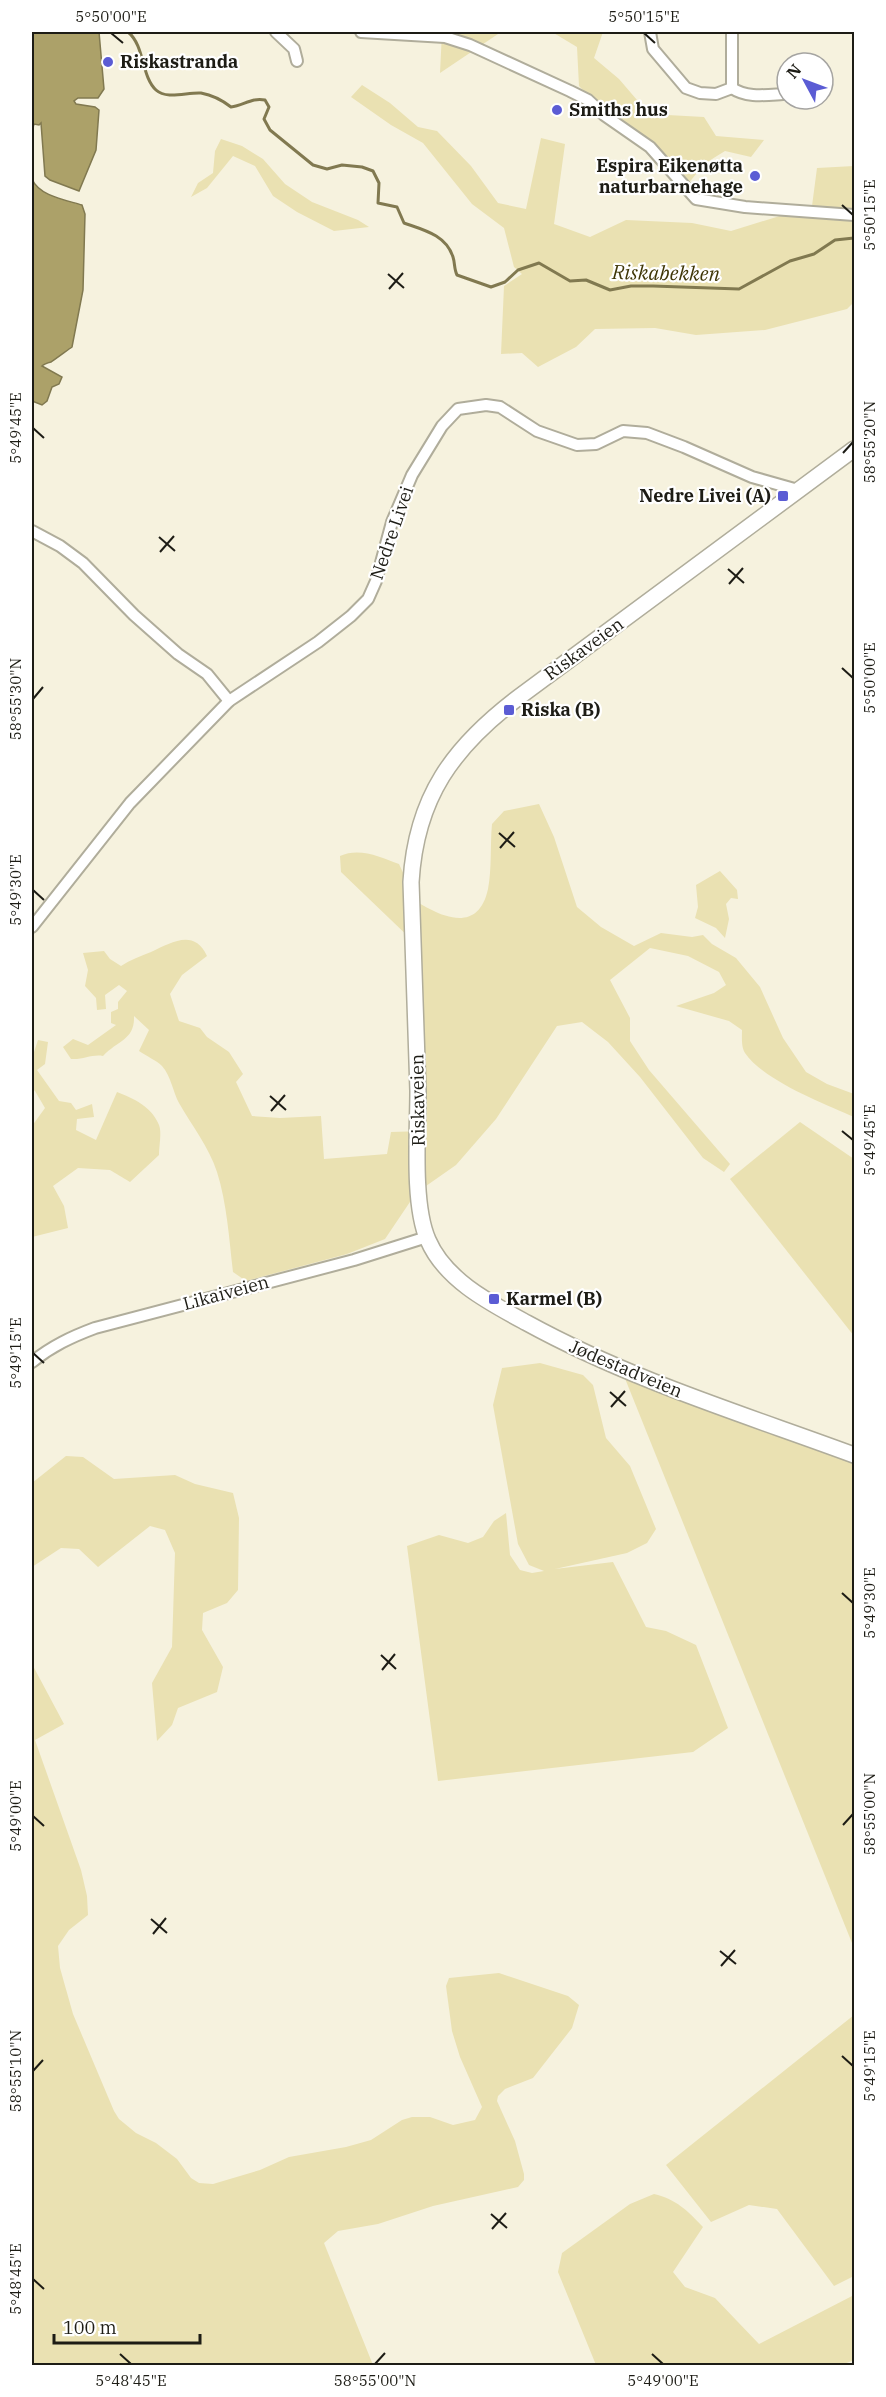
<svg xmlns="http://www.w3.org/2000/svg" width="886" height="2397" font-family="'IBM Plex Serif',serif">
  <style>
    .green { fill: #eae1b2 }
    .water { fill: #aca169; stroke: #817950; stroke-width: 1.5 }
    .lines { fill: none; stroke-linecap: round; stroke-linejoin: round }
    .stream { stroke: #817950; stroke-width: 3 }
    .street-casing { stroke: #b0ad9b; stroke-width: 14 }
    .secondary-casing { stroke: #b0ad9b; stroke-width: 18 }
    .street { stroke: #fff; stroke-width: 10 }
    .secondary { stroke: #fff; stroke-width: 15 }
    .ticks { fill: none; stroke: #1d1c15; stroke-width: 2 }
    .poi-dot { fill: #5b5cd4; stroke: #fff; stroke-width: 2 }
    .labels { text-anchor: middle; stroke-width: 4.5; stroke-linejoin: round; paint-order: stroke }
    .poi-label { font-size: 18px; font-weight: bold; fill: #1d1c15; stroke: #fff; text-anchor: start }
    .street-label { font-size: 18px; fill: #1d1c15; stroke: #fff }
    .water-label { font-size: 20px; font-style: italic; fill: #3f3607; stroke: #fff }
    .neatline { fill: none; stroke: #1d1c15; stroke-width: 2 }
    .ticks-label { font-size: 15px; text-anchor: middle; fill: #1d1c15 }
  </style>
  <rect width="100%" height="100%" fill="#f6f2de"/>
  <g class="green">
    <path d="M437,32H501L440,73L442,32Z"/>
    <path d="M552,32H603L594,58L619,79L649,114L704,117L716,136L764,140L751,157L725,151L704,164L688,184C660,143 626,124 588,95L579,86L577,47Z"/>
    <path d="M362,85L390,103L418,127L437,131L471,166L498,203L526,209L541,138L565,144L554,224L590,237L626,220L692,223L731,231L812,206L817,168L854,166V302L847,309L765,330L696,335L655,328L595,329L576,347L538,367L522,353L501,354L504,286L522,274L514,267L504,228L472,204L423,143L391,125L351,97Z"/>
    <path d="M221,139L242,146L263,159L285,184L312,202L358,220L369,227L334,231L297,212L273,196L255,166L233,156L207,188L191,197L198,183L213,173L215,151Z"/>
    <path d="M539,804L554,837L577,907L601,927L634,946L661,933L692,937L703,935L712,944L736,958L760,987L783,1038L806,1072L827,1084L854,1094V1117C824,1104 763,1080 745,1053C741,1047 742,1036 742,1030L729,1021L676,1006L714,993L726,985L719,972L688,956L650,948L610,980L630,1018V1041L649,1070L730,1164L724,1172L703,1158L640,1077L608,1042L582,1022L557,1026L496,1119L456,1165L416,1193L385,1239L347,1254L246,1281L233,1272C229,1238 227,1204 217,1172C209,1147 192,1126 179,1103C173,1092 171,1076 162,1066C156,1060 146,1056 139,1051L149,1030L134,1016C135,1040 118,1040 103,1056C92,1054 83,1060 71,1059L63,1047L73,1039L88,1045L116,1025L111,1023V1012L118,1009V1002L127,991L119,985L105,995L106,1009L97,1010L96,998L85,986L88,970L83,953L104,951L110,959L121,966C130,960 141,956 151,952C171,943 194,928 207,956L182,975L170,994L179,1021L200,1028L207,1037L229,1052L243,1074L236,1082L252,1116L280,1118L321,1116L324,1159L387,1154L391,1132L424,1131L415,943L341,872L340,856C359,847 381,857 399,864L405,877L404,893C431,912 477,940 488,889C492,869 490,845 492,824L504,811Z"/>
    <path d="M720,871L737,890L738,899L731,898L726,904L729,919L725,938L716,928L695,918L698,907L696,885Z"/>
    <path d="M38,1040L48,1042L45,1064L37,1070L59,1101L71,1103L76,1110L92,1104L94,1117L77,1119L76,1130L96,1140L117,1092C133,1098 152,1107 159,1125C162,1132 159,1146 159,1155L130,1182L110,1170L78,1168L53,1186L64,1206L68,1228L32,1237V1126L45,1108L35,1091L32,1088V1051L34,1052Z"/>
    <path d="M800,1122L854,1159V1336L730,1179Z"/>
    <path d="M540,1363L583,1375L593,1385L606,1438L630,1466L656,1529L647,1543L627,1553L555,1569L613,1562L646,1627L666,1631L696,1645L728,1728L693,1752L438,1781L407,1546L439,1535L468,1543L483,1537L494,1521L506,1513L510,1555L520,1570L532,1573L544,1571L529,1565L518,1544L493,1405L502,1368Z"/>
    <path d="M622,1371L854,1462V1948Z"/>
    <path d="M66,1456L83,1457L114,1479L175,1475L195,1484L233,1493L239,1518L238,1590L227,1603L203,1613L202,1630L223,1667L217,1692L178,1708L172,1725L157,1741L152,1683L172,1647L175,1553L165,1530L150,1526L98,1567L79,1549L61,1548L32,1567V1483Z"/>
    <path d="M32,1664L64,1724L35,1740L81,1870L87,1896L88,1915L69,1930L58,1946L60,1968L73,2014L114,2111L119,2119L136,2133L156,2143L177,2159L191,2178L199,2183L213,2184L260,2170L289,2157L346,2147L371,2140L402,2120L412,2117H430L453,2125L475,2120L482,2107L460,2057L452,2031L446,1986L449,1978L499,1973L568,1996L579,2005L572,2028L533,2078L505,2089L498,2096L497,2101L515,2141L524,2174V2180L518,2187L433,2206L378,2224L338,2231L324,2243L373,2365H32Z"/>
    <path d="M854,2015V2276L834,2286L777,2209L749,2205L711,2222L666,2165Z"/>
    <path d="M654,2194C676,2199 688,2211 703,2227L673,2272L685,2287L715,2298L759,2344L854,2295V2360L839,2366L596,2365L558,2272L562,2253L630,2204Z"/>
  </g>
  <g class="water">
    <path d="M32,32H99L104,89L98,98H78L74,101L76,104L95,107L99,110L96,150L79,191L50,180L45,176L41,123L39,125L34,124L32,131Z"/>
    <path d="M32,179C39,196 66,200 82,205L85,214L83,290L72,347C69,349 53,361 51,362C47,363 44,364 42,366L62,377L59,384L52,387L47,401L42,405L32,401Z"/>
  </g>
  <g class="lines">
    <path class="stream" d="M128,32C145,46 141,76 156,90C167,100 187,92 201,93C212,95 222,100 231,107C243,106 252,97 265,100L269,107L264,119L270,130L313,165L327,169L342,165L362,167L373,171L379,183L378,203L397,207L404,223C424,230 446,235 453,257C455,263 454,269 457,275L491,287L505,282L518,270L539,263L570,281L586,280L610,290L631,286H653L739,289L790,261L814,254L835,240L854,238"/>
    <defs>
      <g id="street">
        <path d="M276,32L294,49L297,61"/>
        <path d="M361,32L445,37L470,45L570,91L588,100L604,115L650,147L696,199L745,207L854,215"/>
        <path d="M650,32L653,49L686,88L700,93L716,94L732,88"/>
        <path d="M732,32V88C746,98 766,95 783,94"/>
        <path d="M32,531L60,546L83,563L134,615L178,654L207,674L229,701"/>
        <path d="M32,927L130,803L229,701L318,642L351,616L368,599L376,581L392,522L412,475L442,426L458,409L486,405L500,407L537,431L577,445L596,444L623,431L647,433L684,447L752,477L798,490"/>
        <path d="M32,1362C52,1346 71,1337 95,1328L354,1260L427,1237"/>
      </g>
      <path id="secondary" d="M854,449L519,697C453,747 416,797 411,882C413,952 416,1021 418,1091C418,1131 412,1204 428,1240C445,1280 490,1303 527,1323C631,1380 743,1414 854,1455"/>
    </defs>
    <use href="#street" class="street-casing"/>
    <use href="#secondary" class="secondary-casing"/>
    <use href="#street" class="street"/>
    <use href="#secondary" class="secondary"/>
  </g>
  <path class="ticks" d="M111,33L123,43M644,33L655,43M842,205L853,215M388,274L404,288M389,289L403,273M33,428L44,438M843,453L853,442M159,537L175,551M160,552L174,536M728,569L744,583M729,584L743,568M842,668L853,678M33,699L43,687M499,833L515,847M500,848L514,832M33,890L44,900M270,1096L286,1110M271,1111L285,1095M842,1131L853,1140M33,1353L44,1363M610,1392L626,1406M611,1407L625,1391M842,1593L853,1603M381,1655L396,1669M382,1670L395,1654M33,1816L44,1826M843,1825L853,1814M151,1919L167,1933M153,1934L166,1918M720,1951L736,1964M721,1966L735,1950M842,2056L853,2066M33,2071L43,2060M491,2214L507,2228M492,2229L506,2213M33,2279L44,2289M120,2354L131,2364M652,2354L663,2364M375,2364L385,2353"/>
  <g class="poi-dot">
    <circle cx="108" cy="62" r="6"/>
    <circle cx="557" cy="110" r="6"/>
    <circle cx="755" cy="176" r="6"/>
    <rect x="777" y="490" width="12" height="12" rx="3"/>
    <rect x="503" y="704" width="12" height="12" rx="3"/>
    <rect x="488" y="1293" width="12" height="12" rx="3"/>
  </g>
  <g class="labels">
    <g class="poi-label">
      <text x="120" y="68">Riskastranda</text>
      <text x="569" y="116">Smiths hus</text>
      <text x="743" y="172" text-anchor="end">Espira Eikenøtta<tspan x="743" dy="21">naturbarnehage</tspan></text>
      <text x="771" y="502" text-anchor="end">Nedre Livei (A)</text>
      <text x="521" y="716">Riska (B)</text>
      <text x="506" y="1305">Karmel (B)</text>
    </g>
    <g class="street-label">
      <text transform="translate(392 533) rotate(-71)" y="6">Nedre Livei</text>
      <text transform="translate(584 649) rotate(-36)" y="6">Riskaveien</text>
      <text transform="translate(418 1100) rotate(-91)" y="6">Riskaveien</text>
      <text transform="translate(226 1293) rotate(-15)" y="6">Likaiveien</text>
      <text transform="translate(626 1369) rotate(23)" y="6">Jødestadveien</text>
    </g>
    <g class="water-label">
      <text transform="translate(666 273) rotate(1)" y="7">Riskabekken</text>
    </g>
  </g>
  <rect width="886" height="2397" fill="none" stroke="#ffffff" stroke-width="66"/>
  <g transform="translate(805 81) rotate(311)"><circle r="28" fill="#ffffff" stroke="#a5a4a1" stroke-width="1.5"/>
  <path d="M0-4.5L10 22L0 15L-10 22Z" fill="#5b5cd4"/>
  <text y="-9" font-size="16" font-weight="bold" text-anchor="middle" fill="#1d1c15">N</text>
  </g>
  <path d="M54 2334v9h146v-9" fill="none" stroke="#1d1c15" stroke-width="3"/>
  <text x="63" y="2334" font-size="18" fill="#1d1c15" stroke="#ffffff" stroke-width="4.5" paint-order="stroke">100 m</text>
  <rect x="33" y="33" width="820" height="2331" class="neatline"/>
  <g class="ticks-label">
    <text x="111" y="22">5°50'00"E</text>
    <text x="644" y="22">5°50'15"E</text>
    <text transform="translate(870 215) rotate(-90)" y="5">5°50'15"E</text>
    <text transform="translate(16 428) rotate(-90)" y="5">5°49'45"E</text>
    <text transform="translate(870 442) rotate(-90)" y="5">58°55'20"N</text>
    <text transform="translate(870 678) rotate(-90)" y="5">5°50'00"E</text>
    <text transform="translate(16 699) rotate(-90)" y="5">58°55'30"N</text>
    <text transform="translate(16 890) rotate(-90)" y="5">5°49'30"E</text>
    <text transform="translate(870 1140) rotate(-90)" y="5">5°49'45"E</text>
    <text transform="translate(16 1353) rotate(-90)" y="5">5°49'15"E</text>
    <text transform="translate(870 1603) rotate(-90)" y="5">5°49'30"E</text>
    <text transform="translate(870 1814) rotate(-90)" y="5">58°55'00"N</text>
    <text transform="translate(16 1816) rotate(-90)" y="5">5°49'00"E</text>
    <text transform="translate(870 2066) rotate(-90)" y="5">5°49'15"E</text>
    <text transform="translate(16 2071) rotate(-90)" y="5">58°55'10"N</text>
    <text transform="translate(16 2279) rotate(-90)" y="5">5°48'45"E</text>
    <text x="131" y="2386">5°48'45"E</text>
    <text x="375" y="2386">58°55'00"N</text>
    <text x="663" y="2386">5°49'00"E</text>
  </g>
</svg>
